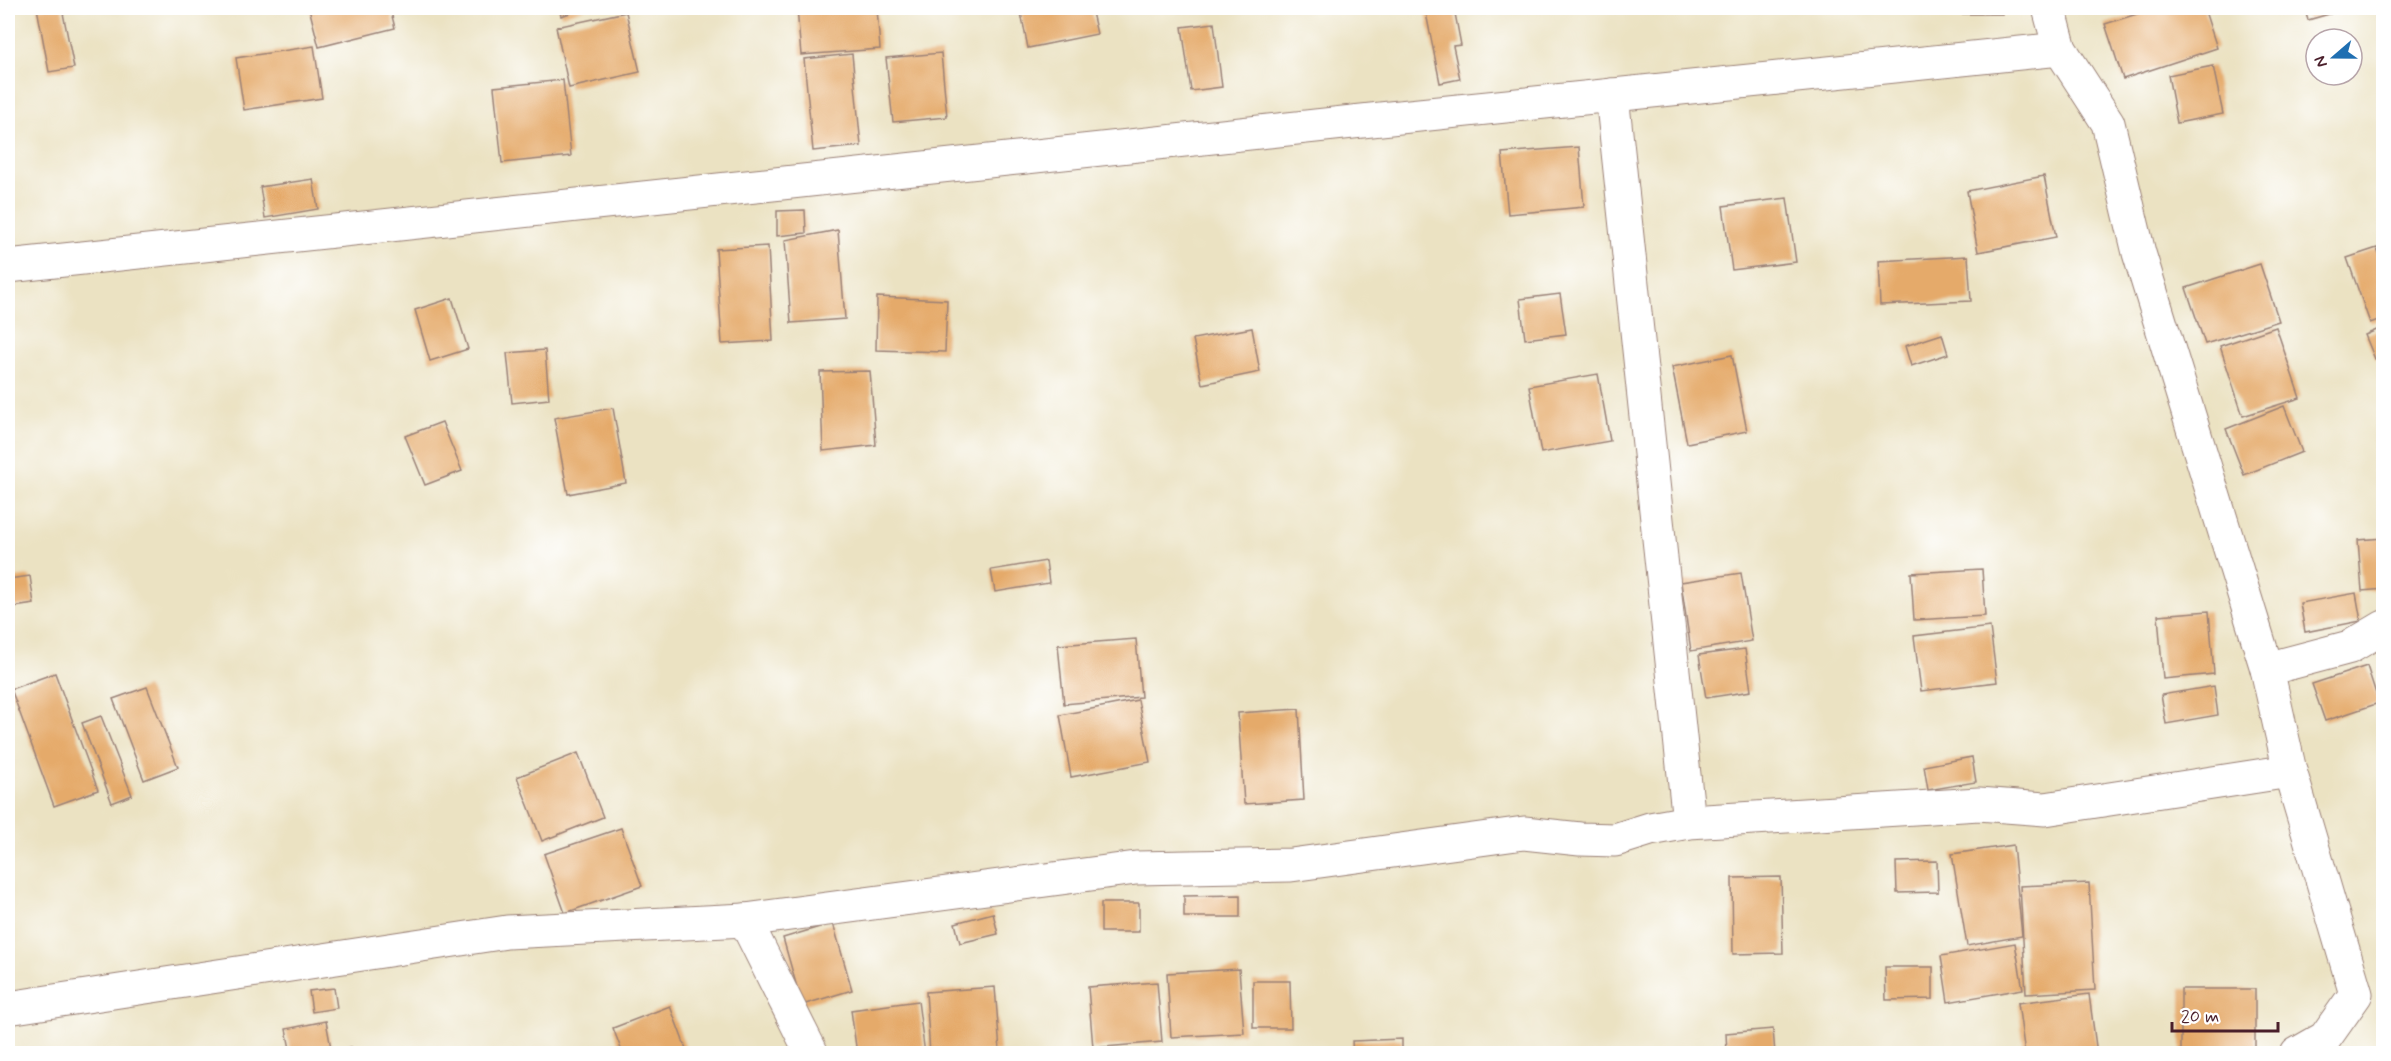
<svg xmlns="http://www.w3.org/2000/svg" width="2391" height="1061" font-family="Mynerve,sans-serif">
  <style>
    .building { fill: #e5aa6b }
    .lines { fill: none; stroke-linecap: round; stroke-linejoin: round }
    .minor-casing { stroke: #9a8076; stroke-width: 35 }
    .minor { stroke: #fff; stroke-width: 33 }
  </style>
  <rect width="100%" height="100%" fill="#fff"/>
  <filter id="ink" filterUnits="userSpaceOnUse"><feTurbulence type="fractalNoise" baseFrequency=".0167" numOctaves="2"/><feDisplacementMap in="SourceGraphic" scale="12" xChannelSelector="R" yChannelSelector="G"/><feConvolveMatrix kernelMatrix="1 2 1 2 8 2 1 2 1" color-interpolation-filters="sRGB"/></filter>
  <filter id="wash" filterUnits="userSpaceOnUse"><feTurbulence type="fractalNoise" baseFrequency=".008" numOctaves="4" result="noise"/><feDisplacementMap in="SourceGraphic" scale="24" xChannelSelector="R" yChannelSelector="G"/><feGaussianBlur stdDeviation="1.35" result="paint"/><feColorMatrix in="noise" values="0 0 0 0 0 0 0 0 0 0 0 0 0 0 0 0 0 1.4 0 .05"/><feComposite in="paint" operator="in"/></filter>
  <g filter="url(#wash)">
    <rect width="100%" height="100%" fill="#ebe2c2"/>
    <g id="blocks">
      <g class="building">
        <path d="M37,8H62L74,68L49,72Z"/>
        <path d="M309,8H390L395,28L319,47Z"/>
        <path d="M559,8H586L561,16Z"/>
        <path d="M797,8H877L880,49L801,55Z"/>
        <path d="M1020,8H1091L1097,34L1028,48Z"/>
        <path d="M1177,8H1213V9L1177,12Z"/>
        <path d="M1425,8H1454L1461,45L1453,46L1460,79L1440,83Z"/>
        <rect x="1962" y="8" width="40" height="6"/>
        <path d="M2156,8H2204L2217,48L2123,79L2105,24Z"/>
        <path d="M2304,8H2350L2308,20Z"/>
        <path d="M626,12L640,72L569,88L556,27Z"/>
        <path d="M1214,23L1222,87L1191,91L1182,27Z"/>
        <path d="M314,46L322,98L244,110L236,58Z"/>
        <path d="M941,53L947,117L893,122L886,58Z"/>
        <path d="M852,54L861,146L813,151L804,59Z"/>
        <path d="M2213,66L2223,114L2177,123L2168,75Z"/>
        <path d="M563,80L571,156L502,163L494,87Z"/>
        <path d="M1579,147L1584,207L1508,214L1502,153Z"/>
        <path d="M2044,176L2056,237L1978,252L1967,191Z"/>
        <path d="M313,179L318,209L265,218L260,187Z"/>
        <path d="M1787,198L1796,262L1732,270L1723,206Z"/>
        <path d="M805,210L806,233L777,236V211Z"/>
        <path d="M838,230L845,319L791,323L785,240Z"/>
        <path d="M768,246L773,341L722,344L716,249Z"/>
        <path d="M2377,248L2384,267V318L2370,323L2347,258Z"/>
        <path d="M1968,256L1971,301L1880,305L1878,261Z"/>
        <path d="M2260,264L2279,321L2205,344L2186,288Z"/>
        <path d="M1560,294L1566,334L1525,339L1520,299Z"/>
        <path d="M877,297L947,300L945,352L876,350Z"/>
        <path d="M452,298L468,349L430,361L415,310Z"/>
        <path d="M2276,327L2300,398L2243,416L2220,346Z"/>
        <path d="M2384,327V355L2375,359L2365,335Z"/>
        <path d="M1252,328L1260,372L1202,384L1193,339Z"/>
        <path d="M1942,334L1948,354L1911,366L1905,346Z"/>
        <path d="M545,350L549,399L512,403L507,353Z"/>
        <path d="M1732,355L1747,431L1687,443L1672,367Z"/>
        <path d="M870,371L876,445L823,451L820,372Z"/>
        <path d="M1598,374L1610,441L1541,453L1529,386Z"/>
        <path d="M2284,406L2302,452L2244,475L2226,429Z"/>
        <path d="M613,408L626,483L568,494L554,418Z"/>
        <path d="M442,422L462,471L425,485L405,436Z"/>
        <path d="M2384,538V589L2362,591L2358,540Z"/>
        <path d="M1046,561L1049,583L995,592L991,570Z"/>
        <path d="M1982,569L1985,616L1914,620L1911,573Z"/>
        <path d="M1741,573L1752,641L1691,651L1681,582Z"/>
        <path d="M30,576L34,604L8,608V579Z"/>
        <path d="M2356,593L2361,621L2305,632L2300,603Z"/>
        <path d="M2209,611L2214,674L2163,679L2158,615Z"/>
        <path d="M1990,627L1997,682L1921,691L1914,636Z"/>
        <path d="M1136,639L1141,697L1064,704L1058,645Z"/>
        <path d="M1745,649L1751,691L1706,698L1699,655Z"/>
        <path d="M2367,666L2379,703L2325,721L2312,684Z"/>
        <path d="M55,673L98,790L54,806L11,689Z"/>
        <path d="M2214,686L2218,715L2166,724L2161,695Z"/>
        <path d="M147,687L178,767L144,780L113,699Z"/>
        <path d="M1138,700L1150,762L1071,777L1060,715Z"/>
        <path d="M1299,709L1304,800L1244,804L1238,713Z"/>
        <path d="M101,716L132,795L112,803L82,723Z"/>
        <path d="M578,753L603,817L542,841L517,777Z"/>
        <path d="M1972,757L1976,782L1928,790L1924,766Z"/>
        <path d="M621,828L642,886L565,913L544,854Z"/>
        <path d="M2013,845L2022,936L1967,946L1952,854Z"/>
        <path d="M1937,861L1938,892L1897,893L1896,862Z"/>
        <path d="M1781,877L1783,953L1733,954L1732,878Z"/>
        <path d="M2089,883L2095,990L2026,994L2020,886Z"/>
        <path d="M1240,895V917H1184V896Z"/>
        <rect x="1101" y="903" width="38" height="29"/>
        <path d="M993,913L998,934L960,943L955,923Z"/>
        <path d="M833,923L852,990L802,1005L783,938Z"/>
        <path d="M2015,943L2023,989L1948,1002L1941,956Z"/>
        <path d="M1885,967H1933V999L1886,1000Z"/>
        <path d="M1239,969L1244,1033L1171,1037L1167,973Z"/>
        <path d="M1253,981H1290L1291,1028H1253Z"/>
        <path d="M1157,982L1162,1042L1093,1048L1088,987Z"/>
        <path d="M995,987L1000,1051L930,1054L926,992Z"/>
        <path d="M334,988L337,1008L312,1012L309,991Z"/>
        <rect x="2181" y="989" width="74" height="65"/>
        <path d="M2089,994L2097,1054H2025L2018,1003Z"/>
        <path d="M918,1001L925,1054H857L851,1010Z"/>
        <path d="M670,1006L688,1054H623L613,1028Z"/>
        <path d="M326,1021L331,1048L291,1054L286,1029Z"/>
        <path d="M1773,1029L1775,1054H1727L1726,1033Z"/>
        <path d="M1402,1039V1054H1353L1352,1041Z"/>
        <path d="M351,1047L353,1054H330V1053Z"/>
        <path d="M1303,1050V1054H1264V1052Z"/>
      </g>
    </g>
  </g>
  <g filter="url(#ink)">
    <use href="#blocks" fill-opacity="0" stroke="#9a8076" stroke-width="1.5"/>
    <g class="lines">
      <defs>
        <g id="minor">
          <path d="M2049,8L2060,49L2108,123L2139,253L2267,669L2290,771L2356,994L2325,1038L2297,1054"/>
          <path d="M1612,95L1689,822"/>
          <path d="M8,266L1390,118L2060,49"/>
          <path d="M2267,669L2350,647L2384,627"/>
          <path d="M745,920L812,1054"/>
          <path d="M8,1008L507,932L745,920L1136,868L1291,865L1524,833L1580,839L1615,840L1650,829L1689,822L1979,804L2045,809L2290,771"/>
        </g>
      </defs>
      <use href="#minor" class="minor-casing"/>
      <use href="#minor" class="minor"/>
    </g>
  </g>
  <rect width="2391" height="1061" fill="none" stroke="#fff" stroke-width="30"/>
  <g transform="translate(2334 57) rotate(250)"><circle r="28" fill="#ffffff" stroke="#b7a5aa" stroke-width="1.5"/>
  <path d="M0-4.5L10 22L0 15L-10 22Z" fill="#1f6fb2"/>
  <text y="-9" font-size="16" font-weight="bold" text-anchor="middle" fill="#4a1f2b">N</text>
  </g>
  <path d="M2172 1022v9h106v-9" fill="none" stroke="#4a1f2b" stroke-width="3"/>
  <text x="2181" y="1022" font-size="18" fill="#4a1f2b" stroke="#ffffff" stroke-width="4.5" paint-order="stroke">20 m</text>
</svg>
